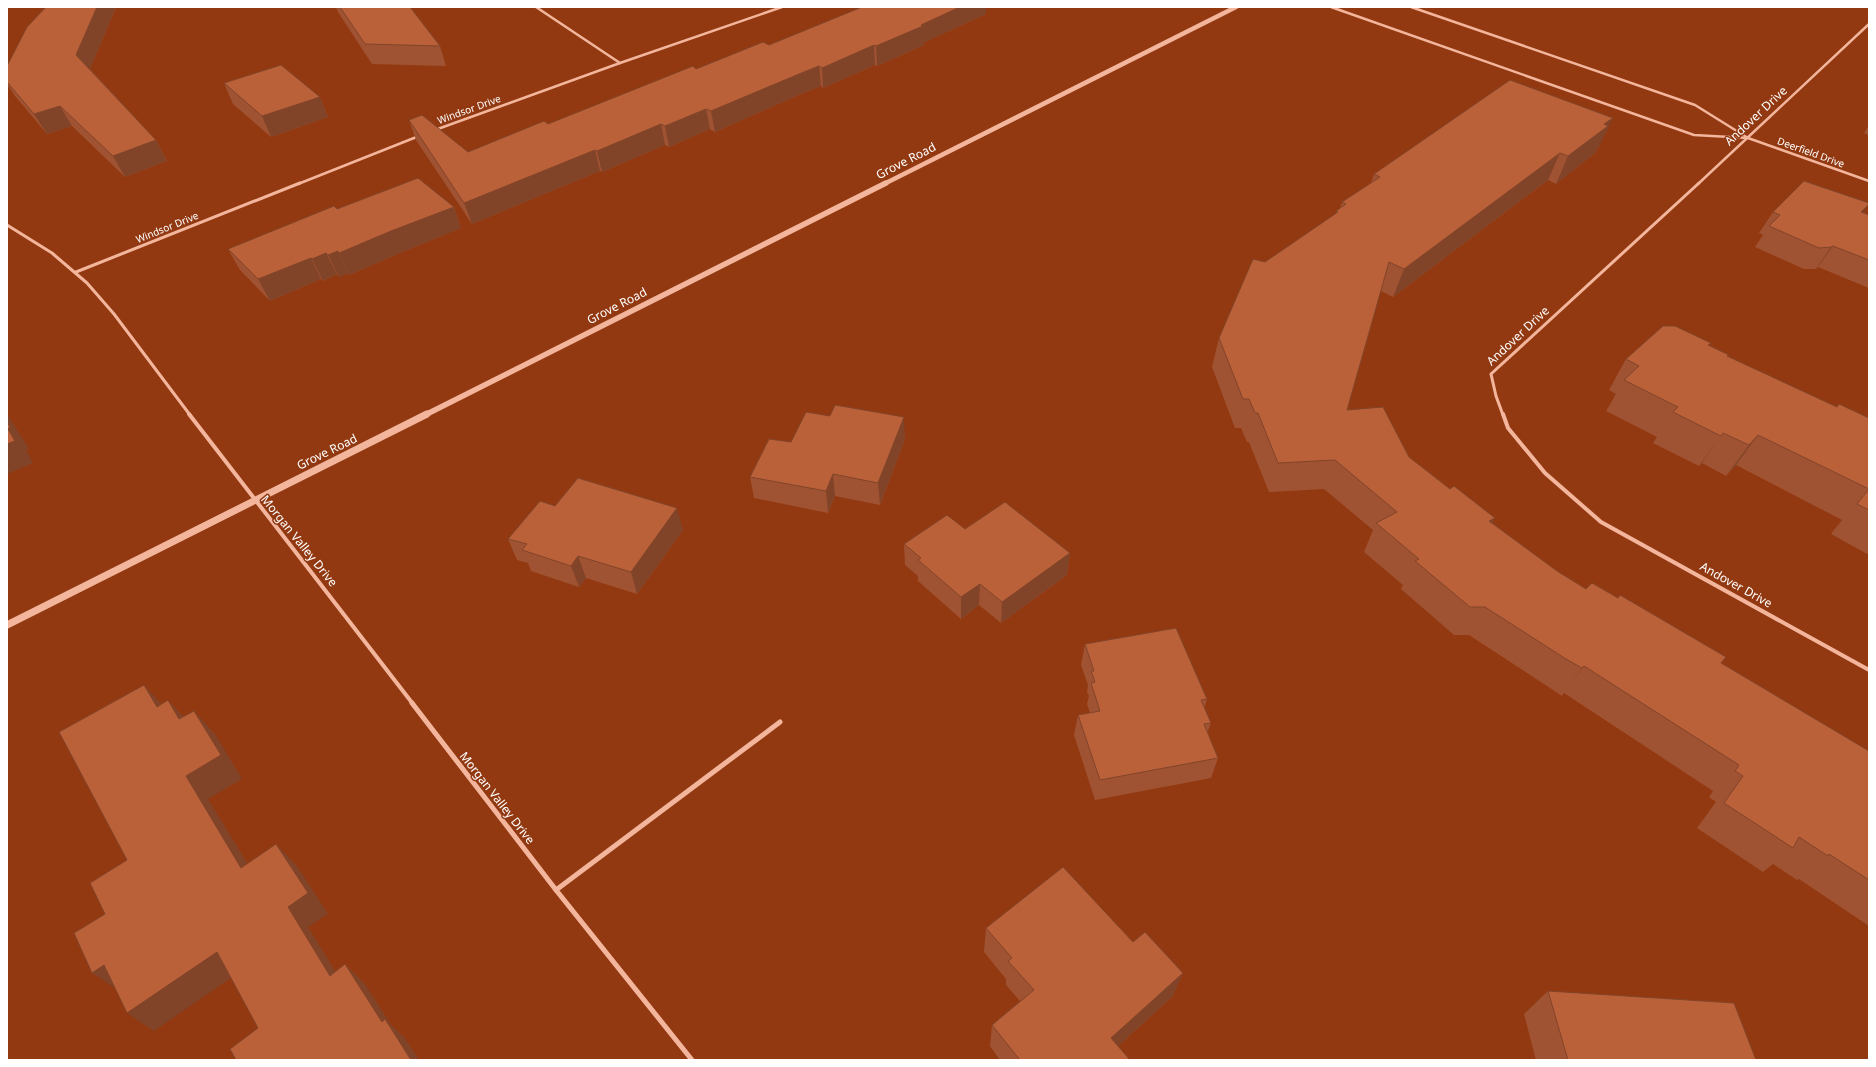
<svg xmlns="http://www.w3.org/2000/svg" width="1876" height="1067" font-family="'Noto Sans',sans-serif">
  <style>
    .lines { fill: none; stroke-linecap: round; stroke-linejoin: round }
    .minor-far3 { stroke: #f3b69d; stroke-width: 2.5 }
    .minor-far2 { stroke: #f3b69d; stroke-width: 3 }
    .minor-far1 { stroke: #f3b69d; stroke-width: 4 }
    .minor { stroke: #f3b69d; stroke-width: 5 }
    .tertiary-far2 { stroke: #f3b69d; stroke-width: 4.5 }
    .tertiary-far1 { stroke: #f3b69d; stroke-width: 5.5 }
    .tertiary { stroke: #f3b69d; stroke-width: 7 }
    .wall { fill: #a05332 }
    .shaded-wall { fill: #824429 }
    .building { fill: #ba613a; stroke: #824429 }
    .labels { text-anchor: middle; stroke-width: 3; stroke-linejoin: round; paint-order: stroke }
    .far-street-label { font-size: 10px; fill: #fff; stroke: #923911 }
    .street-label { font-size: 12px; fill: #fff; stroke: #923911 }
  </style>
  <rect width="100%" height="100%" fill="#923911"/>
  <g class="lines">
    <g class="minor-far3">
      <path d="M536,7L620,63"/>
      <path d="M1331,7L1694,135L1748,138"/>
      <path d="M1411,7L1695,105L1748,138L1869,181"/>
      <path d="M435,130L620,63L782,7"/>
      <path d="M298,184L419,136"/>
      <path d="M1698,184L1869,24"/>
    </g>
    <g class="minor-far2">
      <path d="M7,225L52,253L87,283L114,314L190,415"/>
      <path d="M76,272L300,183"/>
      <path d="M1503,415L1496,396L1491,374L1699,183"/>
    </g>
    <g class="minor-far1">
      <path d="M189,414L413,704"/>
      <path d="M1503,414L1508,428L1545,473L1601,522L1869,670"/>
    </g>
    <g class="minor">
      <path d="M412,703L556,890L692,1060"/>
      <path d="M556,890L780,722"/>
    </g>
    <path class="tertiary-far2" d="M884,184L1236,7"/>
    <path class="tertiary-far1" d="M425,415L886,183"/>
    <path class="tertiary" d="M7,625L427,414"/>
  </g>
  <g class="wall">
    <path d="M46,7H116L90,69L156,140L167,161L125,177L72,126L47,134L15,96L7,84V66Z"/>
    <path d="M336,7H410L440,46L446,66L372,64L338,12Z"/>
    <path d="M986,14L923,43L924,45L877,66L875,65L823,88L821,86L801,94L715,132L710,129L669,147L665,145L602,172L600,171L472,224L416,140L409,120L468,152L548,124L696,69L769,45Z"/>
    <path d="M224,83L320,97L328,117L271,137L233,104Z"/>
    <path d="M1869,125V135L1864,133Z"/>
    <path d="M1600,145L1598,147L1595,153L1556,184L1548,180L1393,297L1381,291L1347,410L1450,489L1495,518L1492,523L1557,571L1586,589L1721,663L1869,751V926L1799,879L1797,880L1773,864L1763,872L1697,828L1716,802L1709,797L1713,791L1564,693L1562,696L1547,686L1469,635H1454L1401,589L1403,585L1364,552L1373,530L1324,489L1269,492L1249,442H1247L1241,428H1235L1212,367L1219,338L1265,262L1336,214V211L1340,209L1342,202L1371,183L1374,174Z"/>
    <path d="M1869,204L1863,212L1869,215V288L1818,267L1816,269H1804L1755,247L1763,235L1759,233L1773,212Z"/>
    <path d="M454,207L461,228L400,253L349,275L348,273L339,277L337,274L323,281L321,279L270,301L240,270L228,249L337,209Z"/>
    <path d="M1711,343L1709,346L1729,355L1727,357L1837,407L1869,418V555L1831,534L1842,520L1736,465L1726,476L1702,463L1699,466L1653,443L1657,437L1606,411L1616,394L1609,390L1626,359Z"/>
    <path d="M905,439L880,505L835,496L828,513L754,498L750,477L791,442Z"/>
    <path d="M555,506L683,530L637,594L586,578L579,587L531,571L528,563L517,560L508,539Z"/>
    <path d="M965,529L1070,553L1067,575L1001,623L979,605L961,619L918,581V576L905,565L904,544Z"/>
    <path d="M1085,644L1207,699L1204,709L1211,723L1207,733L1218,758L1211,778L1095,800L1074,735L1078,715L1090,713L1087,704L1089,696L1087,692L1088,685L1081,665Z"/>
    <path d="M986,928L1173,996L1118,1046L1130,1060H1000L990,1046L992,1025L1020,1001L1006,985V979L984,952Z"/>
    <path d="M1548,991L1756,1060H1536L1524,1014Z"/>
  </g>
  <g class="shaded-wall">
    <path d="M97,7H116L88,74L76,55Z"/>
    <path d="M960,7H986V14L923,43L924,45L877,66L876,46L921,25Z"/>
    <path d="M874,45L875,65L823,88L822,68Z"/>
    <path d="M819,66L821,86L801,94L715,132L711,111L799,74Z"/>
    <path d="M320,97L328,117L271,137L262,116Z"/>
    <path d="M60,106L72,126L47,134L34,114Z"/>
    <path d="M706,109L710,129L669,147L665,126Z"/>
    <path d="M1613,118L1600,145L1598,147L1595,153L1556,184L1568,156L1604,124Z"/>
    <path d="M661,124L665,145L602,172L597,151Z"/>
    <path d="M156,140L167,161L125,177L113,156Z"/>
    <path d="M595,150L600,171L472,224L464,203Z"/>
    <path d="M1560,153L1548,180L1393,297L1404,269Z"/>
    <path d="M1869,204L1855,224L1861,212Z"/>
    <path d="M454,207L461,228L400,253L349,275L339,253L391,231Z"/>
    <path d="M1833,246L1818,267L1816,269L1831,247Z"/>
    <path d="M338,251L348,273L339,277L328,255Z"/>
    <path d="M326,253L337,274L323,281L312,259Z"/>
    <path d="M311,258L321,279L270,301L258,279Z"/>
    <path d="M7,414L29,449L26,450L33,463L7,474Z"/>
    <path d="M904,417L905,439L880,505L878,483Z"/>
    <path d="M1723,433L1702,463L1699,466L1721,436Z"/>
    <path d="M1758,435L1736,465L1726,476L1749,445Z"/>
    <path d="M833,474L835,496L828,513L826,491Z"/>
    <path d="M677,508L683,530L637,594L631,572Z"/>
    <path d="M1495,518L1480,546L1489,521Z"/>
    <path d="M1070,553L1067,575L1001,623L1002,602Z"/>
    <path d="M578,556L586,578L579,587L571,566Z"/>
    <path d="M980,584L979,605L961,619V597Z"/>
    <path d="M1584,666L1564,693L1562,696L1582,668Z"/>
    <path d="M144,685L166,709L157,707Z"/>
    <path d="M168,700L190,724L179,719Z"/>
    <path d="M194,711L215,734L242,779L208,799L263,889L241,868L186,776Z"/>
    <path d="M276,844L297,866L328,914L308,927L350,995L330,976L288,907Z"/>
    <path d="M217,952L241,971L154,1031L127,1013Z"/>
    <path d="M345,964L365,984L391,1025L404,1037L419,1060H411L382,1022Z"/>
    <path d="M104,965L121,992L92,973Z"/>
    <path d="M1183,973L1173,996L1104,1059L1111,1038Z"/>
  </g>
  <g class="building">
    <path d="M46,7H97L76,55L156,140L113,156L60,106L34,114L7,82V66L27,27Z"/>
    <path d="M340,7H410L440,46L365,44Z"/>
    <path d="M862,7H960L921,25L923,26L876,46L874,45L822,68L819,66L799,74L711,111L706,109L665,126L661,124L597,151L595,150L464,203L409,120L422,115L468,152L544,121L548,124L693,66L696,69L763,42L769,45Z"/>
    <path d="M281,65L320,97L262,116L224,83Z"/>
    <path d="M1510,80L1613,118L1604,124L1608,126L1568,156L1560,153L1404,269L1389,262L1347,410L1383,407L1409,457L1450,489L1454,486L1495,518L1489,521L1557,571L1586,589L1592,583L1618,598L1620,595L1726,657L1721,663L1869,751V880L1829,854L1828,856L1799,837L1793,848L1724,803L1743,776L1735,771L1739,765L1584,666L1582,668L1566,659L1485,607H1470L1415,561L1419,559L1376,523L1397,512L1335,460L1278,463L1258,413H1255L1249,399H1243L1219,338L1253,259L1265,262L1338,212L1336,211L1346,204L1342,202L1380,177L1374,174Z"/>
    <path d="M418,178L454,207L391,231L339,253L338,251L328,255L326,253L312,259L311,258L258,279L228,249L334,206L337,209Z"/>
    <path d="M1804,181L1869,203V204L1861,212L1869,215V260L1833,246L1831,247L1819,248L1769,226L1780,215L1773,212Z"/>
    <path d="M1663,326H1675L1711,343L1708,345L1729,355L1727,356L1837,407L1839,404L1869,418V510L1857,504L1869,489L1758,435L1749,445L1723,433L1721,436L1673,412L1678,407L1624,380L1639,366L1626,359Z"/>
    <path d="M835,405L904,417L878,483L833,474L826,491L750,477L769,439L791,442L806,412L830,416Z"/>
    <path d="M7,422L10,427L8,429L15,441L7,444Z"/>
    <path d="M578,478L677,508L631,572L578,556L571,566L522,550L527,544L508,539L540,501L555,506Z"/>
    <path d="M1005,502L1070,553L1002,602L980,584L961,597L918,560L921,558L904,544L947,515L965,529Z"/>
    <path d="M1176,628L1207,699L1201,700L1211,723L1204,724L1218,758L1100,780L1078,715L1100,711L1091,683L1095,682L1091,671H1094L1085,644Z"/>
    <path d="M144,685L157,707L168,700L179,719L194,711L221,755L186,776L241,868L276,844L308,893L288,907L330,976L345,964L382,1022L385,1019L411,1060H236L230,1049L258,1028L217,952L127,1013L104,965L92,973L74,933L105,914L90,883L127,860L59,732Z"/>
    <path d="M1063,867L1133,942L1145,932L1183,973L1111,1038L1130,1060H1020L992,1025L1034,990L1008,961L1012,958L986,928Z"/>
    <path d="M1548,991L1734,1003L1756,1060H1568Z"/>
  </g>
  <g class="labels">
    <g class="far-street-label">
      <text transform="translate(469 109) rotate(-20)" y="4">Windsor Drive</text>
      <text transform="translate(1811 152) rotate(20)" y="4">Deerfield Drive</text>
      <text transform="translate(167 227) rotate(-22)" y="4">Windsor Drive</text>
    </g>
    <g class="street-label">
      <text transform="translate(1756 116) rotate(-43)" y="4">Andover Drive</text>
      <text transform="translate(906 161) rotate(-27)" y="4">Grove Road</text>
      <text transform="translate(617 306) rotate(-27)" y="4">Grove Road</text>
      <text transform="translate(1518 336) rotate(-43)" y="4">Andover Drive</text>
      <text transform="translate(327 452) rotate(-26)" y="4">Grove Road</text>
      <text transform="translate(299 541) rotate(51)" y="4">Morgan Valley Drive</text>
      <text transform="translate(1736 585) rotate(29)" y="4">Andover Drive</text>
      <text transform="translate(497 798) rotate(52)" y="4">Morgan Valley Drive</text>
    </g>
  </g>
  <rect width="1876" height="1067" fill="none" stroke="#ffffff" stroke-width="16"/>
</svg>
